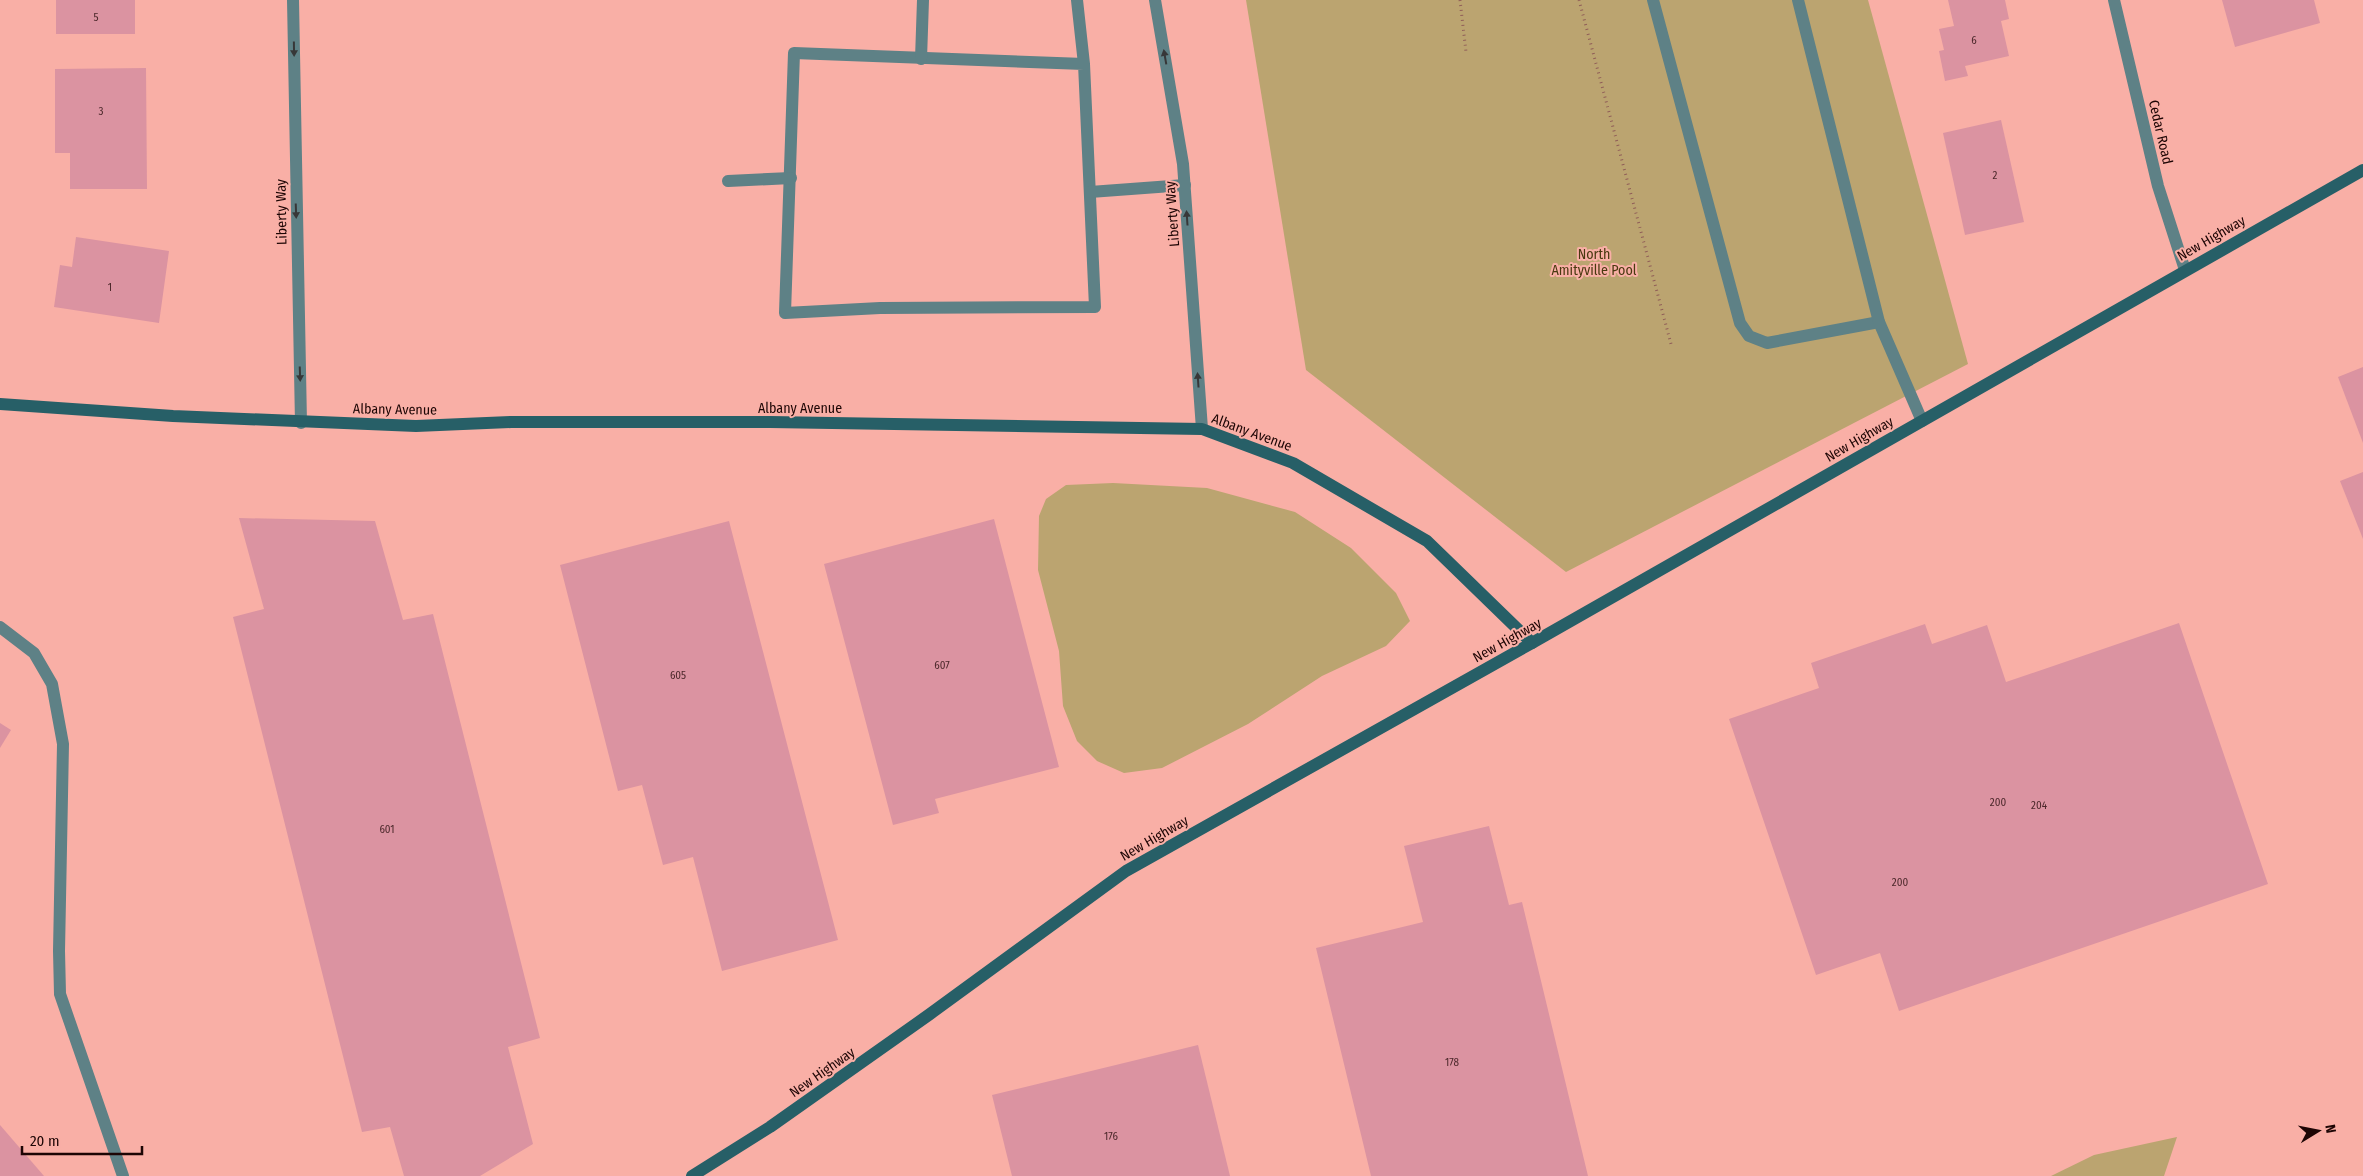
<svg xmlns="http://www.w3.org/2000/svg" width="2363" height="1176" font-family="'Fira Sans Condensed',sans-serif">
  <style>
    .green { fill: #bba470 }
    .building { fill: #db93a1 }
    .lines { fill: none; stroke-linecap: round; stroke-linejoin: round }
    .path { stroke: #905e58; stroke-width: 3; stroke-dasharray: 1 4; stroke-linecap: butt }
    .lane { stroke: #5e8186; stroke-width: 12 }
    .street { stroke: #5e8186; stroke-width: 12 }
    .secondary { stroke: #275f67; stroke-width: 12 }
    .oneway { fill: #373738 }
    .labels { text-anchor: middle; stroke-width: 4; stroke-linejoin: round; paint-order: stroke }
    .number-label { font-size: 11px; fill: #4c282b }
    .street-label { font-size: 14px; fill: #1d0504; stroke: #f9afa6 }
    .park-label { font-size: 14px; fill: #493910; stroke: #f9afa6 }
  </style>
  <rect width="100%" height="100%" fill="#f9afa6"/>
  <g class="green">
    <path d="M1246,0H1868L1968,364L1566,572L1306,370Z"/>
    <path d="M1113,483L1207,488L1295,512L1351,548L1396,593L1410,621L1386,646L1322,676L1248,724L1162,768L1124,773L1097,761L1077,741L1063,706L1059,651L1038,570L1039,516L1046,499L1066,485Z"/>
    <path d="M2177,1137L2164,1176H2051L2094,1155Z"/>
  </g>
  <g class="building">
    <rect x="56" y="0" width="79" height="34"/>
    <path d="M1948,0H2005L2009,19L2001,21L2009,56L1965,66L1968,76L1945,81L1939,51L1944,50L1939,29L1954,26Z"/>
    <path d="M2222,0H2314L2320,23L2235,47Z"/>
    <path d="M146,68L147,189H70V153H55V69Z"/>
    <path d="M2001,120L2024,222L1965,235L1943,133Z"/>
    <path d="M76,237L169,251L159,323L54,307L60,265L72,267Z"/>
    <path d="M2363,367V443L2338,377Z"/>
    <path d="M2363,472V539L2340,481Z"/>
    <path d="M239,518L375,521L403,620L433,614L540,1038L508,1047L533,1144L480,1176H404L390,1127L362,1132L233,617L264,609Z"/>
    <path d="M994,519L1059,767L935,799L939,813L893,825L824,564Z"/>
    <path d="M729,521L838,940L722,971L693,857L663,865L642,785L618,791L560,565Z"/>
    <path d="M2179,623L2268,884L1899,1011L1880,953L1816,975L1729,719L1819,688L1811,663L1925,624L1932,644L1987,625L2006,682Z"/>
    <path d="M0,723L11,730L0,748Z"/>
    <path d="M1489,826L1509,905L1522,902L1588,1176H1371L1316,948L1423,922L1404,846Z"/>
    <path d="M1198,1045L1230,1176H1012L992,1095Z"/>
    <path d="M0,1125L44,1176H0Z"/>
  </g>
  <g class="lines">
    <g class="path">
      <path d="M1460,0L1466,52"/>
      <path d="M1579,0L1671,344"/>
    </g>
    <g class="lane">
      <path d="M1077,0L1084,64L1095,307L880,308L785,313L794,53L1084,64"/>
      <path d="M1653,0L1740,323L1749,336L1767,343L1879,322"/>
      <path d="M1798,0L1879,322L1922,421"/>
      <path d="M921,59L923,0"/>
      <path d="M728,181L791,178"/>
      <path d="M1090,192L1185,185"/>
      <path d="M0,627L34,653L52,684L63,744L59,951L60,994L123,1176"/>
    </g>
    <g class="street">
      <path d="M293,0L301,423"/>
      <path d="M1155,0L1183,164L1202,429"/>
      <path d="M2114,0L2158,186L2185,270"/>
    </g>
    <g class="secondary">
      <path d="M0,404L173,416L416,426L511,422H770L1202,429L1293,463L1427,541L1532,643"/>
      <path d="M692,1176L770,1127L930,1014L1126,871L1532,643L2363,170"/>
    </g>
  </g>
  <defs><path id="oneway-solid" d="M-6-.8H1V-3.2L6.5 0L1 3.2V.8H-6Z" transform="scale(1.25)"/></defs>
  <g class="oneway">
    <use href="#oneway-solid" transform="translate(294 49) rotate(89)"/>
    <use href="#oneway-solid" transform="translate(1165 57) rotate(-100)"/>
    <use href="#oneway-solid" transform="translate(296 211) rotate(88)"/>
    <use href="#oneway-solid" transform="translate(1187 218) rotate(-94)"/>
    <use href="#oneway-solid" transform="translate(300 374) rotate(88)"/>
    <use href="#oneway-solid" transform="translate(1198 380) rotate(-94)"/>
  </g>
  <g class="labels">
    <g class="number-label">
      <text x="96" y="21">5</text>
      <text x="1974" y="44">6</text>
      <text x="101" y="115">3</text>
      <text x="1995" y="179">2</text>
      <text x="110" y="291">1</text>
      <text x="942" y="669">607</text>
      <text x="678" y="679">605</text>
      <text x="1998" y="806">200</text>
      <text x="2039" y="809">204</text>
      <text x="387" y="833">601</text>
      <text x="1900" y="886">200</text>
      <text x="1452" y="1066">178</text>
      <text x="1111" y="1140">176</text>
    </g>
    <g class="street-label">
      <text transform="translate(2161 132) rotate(77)" y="5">Cedar Road</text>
      <text transform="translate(281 212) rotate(-91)" y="5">Liberty Way</text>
      <text transform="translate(1172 214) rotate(-94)" y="5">Liberty Way</text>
      <text transform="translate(2211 238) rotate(-30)" y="5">New Highway</text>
      <text x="800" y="413">Albany Avenue</text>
      <text transform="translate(395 409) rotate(1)" y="5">Albany Avenue</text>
      <text transform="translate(1252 432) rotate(20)" y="5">Albany Avenue</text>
      <text transform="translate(1859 439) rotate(-30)" y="5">New Highway</text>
      <text transform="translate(1507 640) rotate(-29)" y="5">New Highway</text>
      <text transform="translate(1154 838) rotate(-30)" y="5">New Highway</text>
      <text transform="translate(822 1072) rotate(-35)" y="5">New Highway</text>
    </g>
    <g class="park-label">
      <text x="1594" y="259">North<tspan x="1594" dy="16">Amityville Pool</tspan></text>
    </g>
  </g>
  <g transform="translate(2318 1131) rotate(80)" stroke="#f9afa6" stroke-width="4" paint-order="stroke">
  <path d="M0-4L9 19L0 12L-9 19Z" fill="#1d0504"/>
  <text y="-8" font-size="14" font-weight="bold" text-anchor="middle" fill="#1d0504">N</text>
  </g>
  <path d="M22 1146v8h120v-8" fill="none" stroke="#1d0504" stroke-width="2.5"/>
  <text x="30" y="1146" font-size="15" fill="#1d0504" stroke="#f9afa6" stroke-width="4" paint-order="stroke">20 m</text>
</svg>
